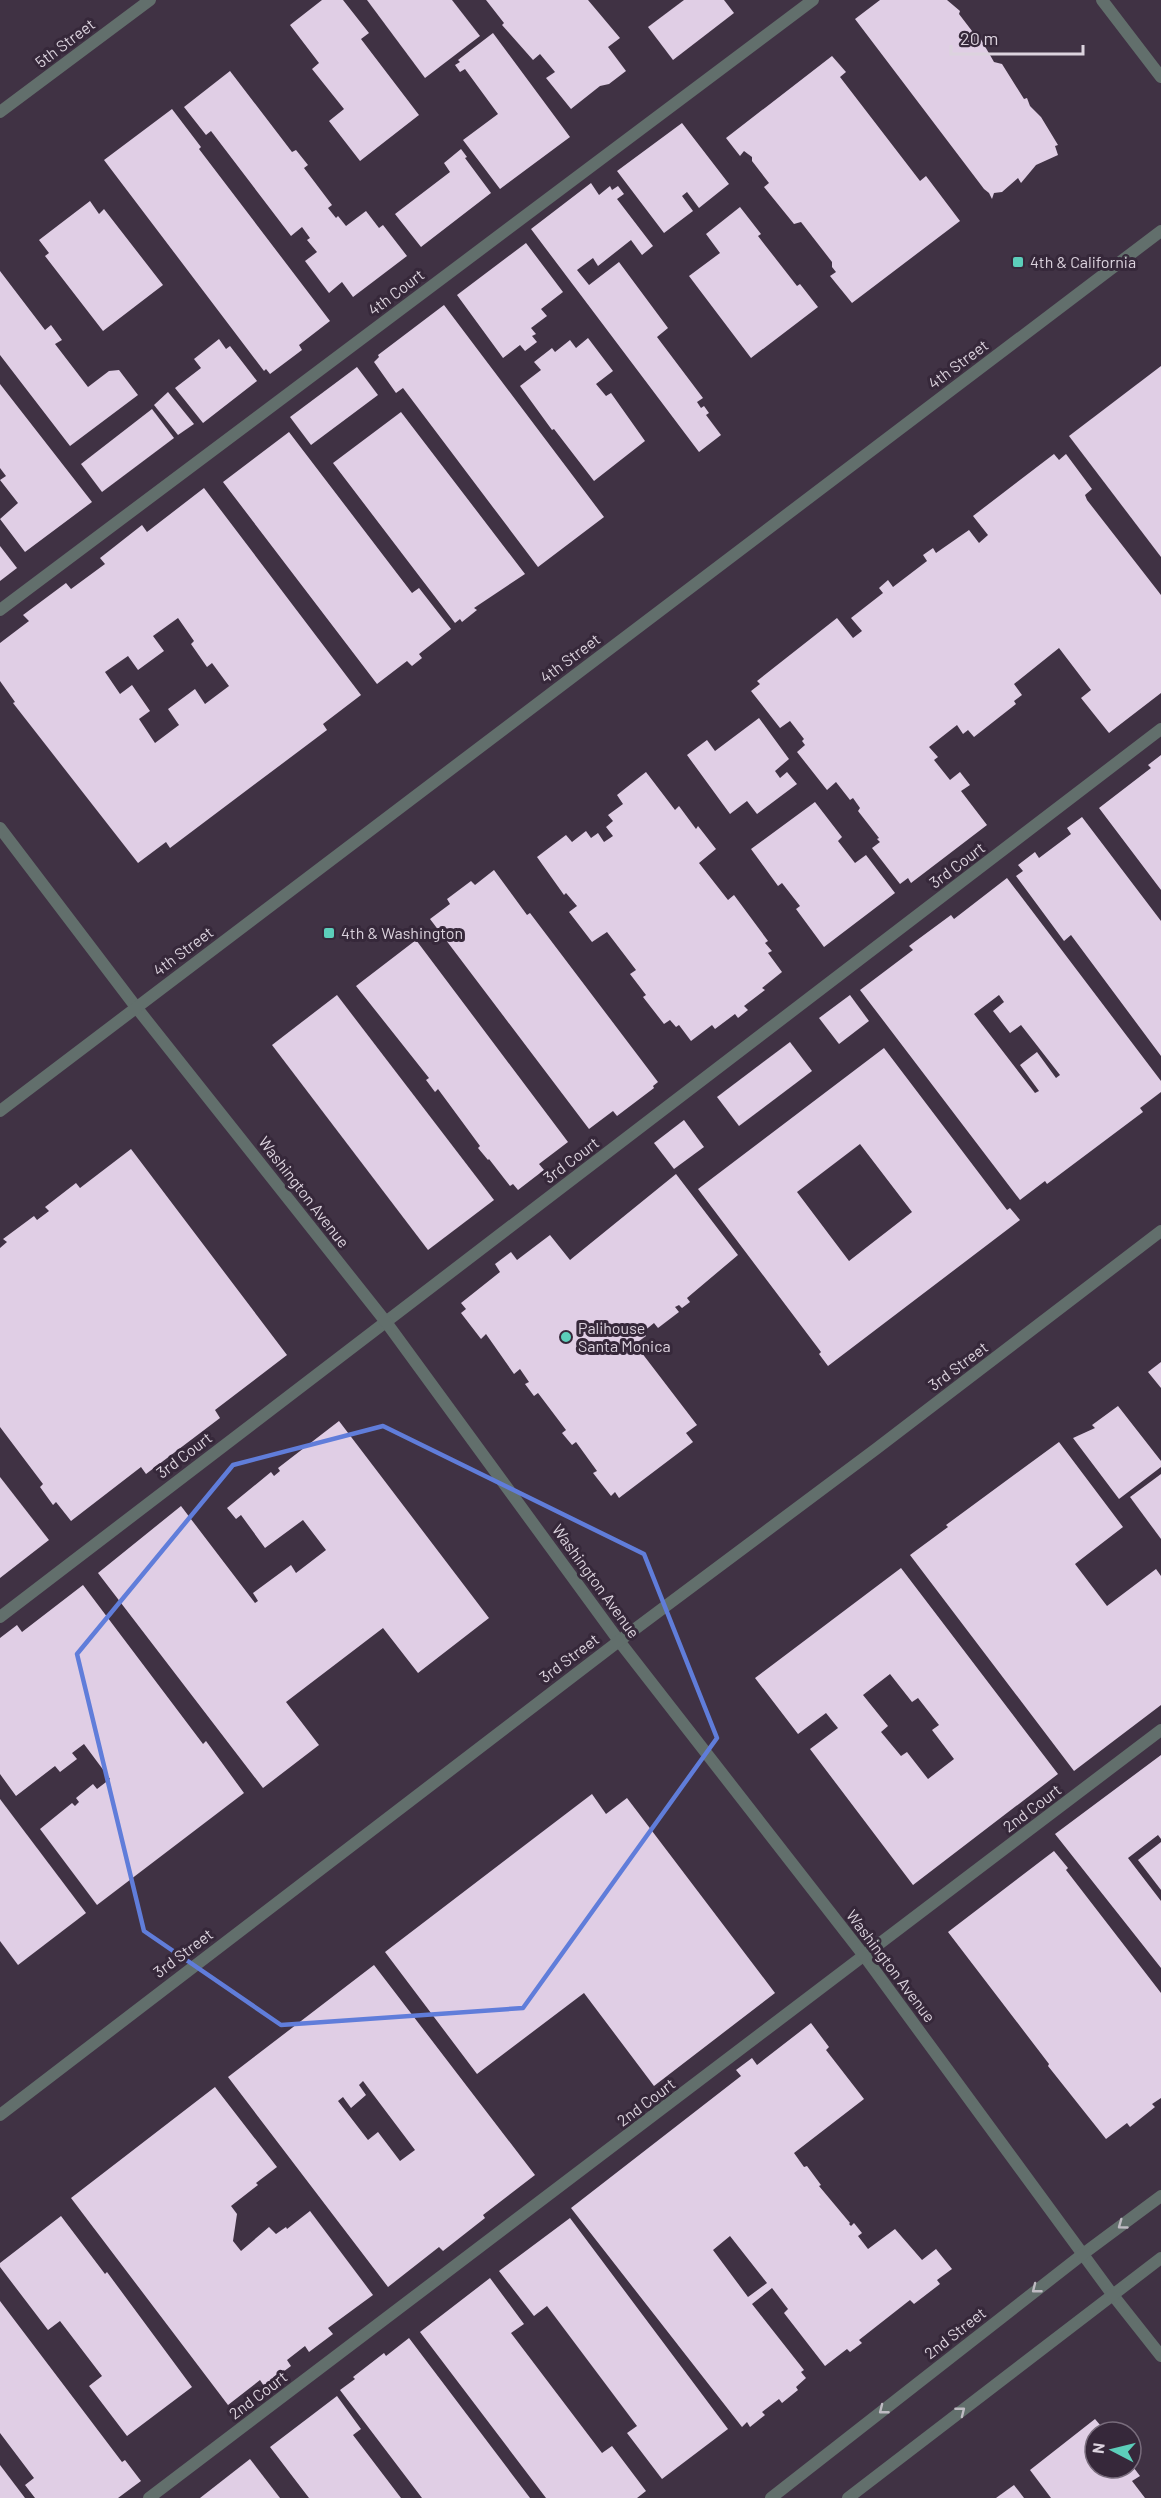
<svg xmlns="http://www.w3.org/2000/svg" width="1161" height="2498" font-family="Barlow,sans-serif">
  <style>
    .building { fill: #e0cee5; fill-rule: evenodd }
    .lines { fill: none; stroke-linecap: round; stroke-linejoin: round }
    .service { stroke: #626f6c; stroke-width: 12 }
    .minor { stroke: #626f6c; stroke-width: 12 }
    .tertiary { stroke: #626f6c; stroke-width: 12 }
    .oneway { stroke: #bebac2 }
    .marked { fill: none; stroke: #607dda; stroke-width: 4.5; stroke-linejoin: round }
    .poi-dot { fill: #5cceba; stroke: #36283a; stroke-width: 2 }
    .labels { text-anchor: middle; stroke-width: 6; stroke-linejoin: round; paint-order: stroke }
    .street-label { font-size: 16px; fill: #dcd3de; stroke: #36283a }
    .poi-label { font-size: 16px; fill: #dcd3de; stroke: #36283a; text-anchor: start }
  </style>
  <rect width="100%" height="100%" fill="#403244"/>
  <g class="building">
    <path d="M322,0H343L369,33L361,39L419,115L360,161L329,121L344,109L312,69L319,63L290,25Z"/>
    <path d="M367,0H452L480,36L425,78Z"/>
    <path d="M486,0H588L620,38L608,47L626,71L609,84L600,86L571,109L546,78L555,72L540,54L533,60L502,25L504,23Z"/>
    <path d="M684,0H724L734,13L673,60L648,27Z"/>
    <path d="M880,0H947L960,11L959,14L972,31L979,36L994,62L1002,64L1024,99L1027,98L1030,106L1041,117L1058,145L1055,146L1058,155L1036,165L1021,183L1018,178L1002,192L994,193L992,199L989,193L984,189L855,19Z"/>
    <path d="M493,33L570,137L500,189L463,140L498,114L465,69L460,72L455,65L460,62L458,60Z"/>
    <path d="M832,56L846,72L840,77L920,181L926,176L960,221L852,303L830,276L836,272L832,267V262L801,222L794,224L764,187L769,183L752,161V157L744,151L740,156L726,138Z"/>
    <path d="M230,71L292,152L296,150L308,165L304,168L332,205L328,208L336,218L338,216L346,226L366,211L379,228L383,225L407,256L353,297L342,282L329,293L305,261L317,252L307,240L310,238L302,227L291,236L211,131L206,135L184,107Z"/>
    <path d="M172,109L201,147L199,149L330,321L299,345L302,350L270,374L266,369L264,371L104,160Z"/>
    <path d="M682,123L729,184L699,208L687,192L682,196L693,211L664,233L617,171Z"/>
    <path d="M461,149L467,157L465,158L491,193L421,247L395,214L450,172L444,163Z"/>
    <path d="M591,183L599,195L610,186L612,190L618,186L624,194L617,199L653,246L642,255L631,240L598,266L593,258L577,270L589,285L619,262L668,328L657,337L703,398L697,402L701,408L704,406L709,413L706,415L721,435L699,452L531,229Z"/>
    <path d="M90,201L99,214L104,209L163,285L103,331L45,256L49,253L39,240Z"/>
    <path d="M740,207L761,234L758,236L797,286L800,284L818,307L751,358L689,276L720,253L706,234Z"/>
    <path d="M526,243L563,292L541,309L547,316L531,328L536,334L532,336L537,342L525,351L520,345L503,358L457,295Z"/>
    <path d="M0,271L45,330L51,325L62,340L55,344L88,387L109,371L119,370L138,395L70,446L0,355Z"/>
    <path d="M444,305L604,517L538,567L403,388L396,393L374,362L379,357L378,355Z"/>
    <path d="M588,338L613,371L596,384L606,396L611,393L645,441L594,481L554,429L552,430L520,386L541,370L534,362L552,348L555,352L570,340L576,348Z"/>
    <path d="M219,339L226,349L230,346L257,381L203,423L175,388L201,368L194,359Z"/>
    <path d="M1161,366V557L1069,436Z"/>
    <path d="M357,367L378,395L311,445L290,417Z"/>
    <path d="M0,384L92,502L25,552L0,519L18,503L0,480L6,476L0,468Z"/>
    <path d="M168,392L194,424L178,435L154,405Z"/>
    <path d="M152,409L174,438L102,492L81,464Z"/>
    <path d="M401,412L525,574L474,608L477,610L462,622L460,619L455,623L333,463Z"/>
    <path d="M289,432L412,593L419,588L451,629L419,654L422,658L412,666L407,661L377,684L223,482Z"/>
    <path d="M1054,454L1059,460L1066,454L1092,489L1085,495L1087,500L1161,595V693L1109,733L1081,698L1091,690L1059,648L1014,684L1022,695L1014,701L1016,704L974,737L968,730L963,734L957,725L929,747L938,757L934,760L950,780L960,772L970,785L961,791L987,825L911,883L908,878L900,884L872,848L880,842L877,839L879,838L858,811L860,808L853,798L850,800L836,782L827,790L797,752L805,745L802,741L804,739L790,721L780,728L751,691L760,684L757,681L837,618L853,638L862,631L851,618L883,593L879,588L888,580L893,587L927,561L923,555L933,548L936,553L969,530L979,543L988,535L973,516Z"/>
    <path d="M204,488L361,695L323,724L327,730L170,848L166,842L138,863L13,703L15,702L0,681V643L29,621L23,615L66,583L71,589L105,564L100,558L142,525L147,532ZM178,618L194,641L191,644L207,667L212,663L229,686L205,704L195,689L168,709L179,725L155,743L139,719L150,711L132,685L120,694L105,672L128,656L138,670L164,651L153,636Z"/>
    <path d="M0,546L17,568L0,581Z"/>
    <path d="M759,718L789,759L775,771L780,778L787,772L797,784L757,814L747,801L730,814L687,755L707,740L715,751Z"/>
    <path d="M1161,755V890L1099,808L1151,768L1148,765Z"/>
    <path d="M646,772L675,810L679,806L696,829L698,826L716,849L699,863L728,900L734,895L768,941L765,943L772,951L768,953L782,972L762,988L765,990L744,1006L748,1010L738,1018L735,1014L715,1029L712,1025L691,1041L679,1025L676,1027L670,1020L664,1024L643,997L646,995L630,974L636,970L607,932L592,942L569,912L577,906L566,893L564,895L537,857L566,835L572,842L586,831L591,838L598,833L604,842L613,836L606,827L613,821L608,815L623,804L617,795Z"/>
    <path d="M815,802L842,837L838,841L855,863L866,855L895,893L824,947L796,909L800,906L782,883L778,886L751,849Z"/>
    <path d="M1082,817L1161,921V1056L1071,935L1064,941L1016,876L1023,871L1018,865L1035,852L1039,858L1071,834L1067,828Z"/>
    <path d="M494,870L527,915L530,913L658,1082L653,1086L654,1088L617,1116L613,1111L589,1129L430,919L450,904L447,899L471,881L475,885Z"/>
    <path d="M1007,878L1161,1081V1092L1140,1108L1143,1112L1047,1184L1045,1181L1020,1200L860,990L913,950L909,946L951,915L954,919ZM999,995L1004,1002L993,1011L1010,1033L1021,1025L1060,1075L1056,1078L1037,1052L1020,1065L1039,1091L1035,1093L974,1014Z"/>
    <path d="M416,940L568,1142L539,1164L544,1170L518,1190L513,1184L510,1186L489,1159L488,1160L478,1148L480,1146L438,1089L435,1092L426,1080L429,1078L356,986Z"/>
    <path d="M337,995L494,1200L428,1250L272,1045Z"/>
    <path d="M850,995L869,1021L839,1044L819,1018Z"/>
    <path d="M790,1042L812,1071L739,1126L717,1097Z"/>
    <path d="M884,1048L1007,1210L1010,1208L1020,1220L828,1366L819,1354L821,1352L698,1189ZM860,1144L912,1212L849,1261L797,1192Z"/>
    <path d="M684,1120L704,1147L674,1169L654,1143Z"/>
    <path d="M131,1149L287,1355L215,1410L220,1418L146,1474L141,1467L71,1521L56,1502L53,1505L40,1487L43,1484L0,1427V1248L7,1242L3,1239L34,1216L37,1220L49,1211L45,1207L76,1183L80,1188Z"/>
    <path d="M676,1174L738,1255L687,1298L690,1302L682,1308L679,1305L675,1307L679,1312L658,1328L654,1323L643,1332L646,1336L635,1344L697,1425L686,1433L693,1442L619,1498L615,1492L611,1496L593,1473L597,1471L576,1442L572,1445L562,1433L566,1430L538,1393L534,1396L525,1384L529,1382L520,1369L514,1374L486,1334L481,1339L461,1313L466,1309L461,1303L500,1272L495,1264L511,1252L517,1260L550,1235L570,1260Z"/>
    <path d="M1161,1362V1388L1148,1372Z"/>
    <path d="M1118,1406L1161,1461V1467L1119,1499L1073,1438L1095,1428L1092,1425Z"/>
    <path d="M339,1421L489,1618L418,1673L383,1628L286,1702L319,1745L263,1788L98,1573L181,1506L255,1603L258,1601L253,1593L291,1565L296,1573L326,1550L303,1520L265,1548L241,1515L236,1519L227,1508L271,1472L274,1476L280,1471L278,1468Z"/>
    <path d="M1059,1442L1123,1527L1075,1564L1107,1606L1156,1569L1161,1576V1705L1074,1771L910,1555L948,1527L946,1525Z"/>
    <path d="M1161,1474V1539L1130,1497Z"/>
    <path d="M0,1477L49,1540L0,1578Z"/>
    <path d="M901,1568L1058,1774L913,1885L810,1749L838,1728L826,1713L798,1734L755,1678ZM890,1674L912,1702L918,1698L939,1725L932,1730L954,1759L928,1779L907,1752L901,1756L881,1732L888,1726L863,1695Z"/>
    <path d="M83,1585L203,1744L206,1741L244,1793L97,1905L40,1829L72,1803L75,1806L79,1802L76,1798L93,1784L97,1789L110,1779L84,1744L72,1753L77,1759L60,1772L55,1766L16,1796L0,1774V1638L17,1625L22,1632Z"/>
    <path d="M1161,1755V1839L1158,1835L1128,1858L1161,1901V1968L1055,1834Z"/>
    <path d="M592,1794L606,1814L627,1798L775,1993L654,2086L584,1993L477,2074L385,1952Z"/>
    <path d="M0,1799L86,1913L18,1965L0,1941Z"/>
    <path d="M1161,1842V1890L1138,1860Z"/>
    <path d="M1054,1851L1068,1868L1066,1870L1161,1993V2098L1152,2104L1155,2107L1130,2127L1127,2123L1106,2139L1048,2066L1049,2064L948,1932Z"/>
    <path d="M374,1965L535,2175L483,2215L485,2218L443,2251L439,2247L388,2287L228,2077ZM363,2081L415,2150L400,2161L378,2132L368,2140L338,2101L343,2097L351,2108L366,2095L359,2085Z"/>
    <path d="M811,2023L829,2047L826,2050L864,2099L794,2153L804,2167L807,2166L821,2185L819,2186L850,2223L849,2224L851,2226L854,2223L862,2233L858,2236L868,2249L895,2229L922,2260L936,2249L952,2269L937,2280L940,2284L914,2304L910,2300L859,2340L862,2343L850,2352L847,2349L825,2366L784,2313L788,2309L772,2288L752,2304L804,2370L801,2372L806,2378L796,2387L798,2390L782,2403L779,2399L762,2412L765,2415L750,2427L747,2422L742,2427L571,2208L741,2076L736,2070L752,2058L757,2065ZM730,2236L767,2283L748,2297L713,2250Z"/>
    <path d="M215,2087L277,2167L256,2183L258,2185L231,2206L237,2214L233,2241L241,2251L269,2227L276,2234L286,2227L287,2229L310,2211L373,2295L328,2328L333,2334L309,2352L305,2346L287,2360L291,2366L264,2386L260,2380L228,2405L71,2198Z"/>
    <path d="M61,2216L105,2274L107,2272L192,2387L127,2436L89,2386L102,2376L60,2321L48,2330L0,2267V2263Z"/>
    <path d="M570,2218L728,2429L662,2479L627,2433L637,2426L547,2306L534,2316L499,2271Z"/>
    <path d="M490,2278L524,2324L511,2333L602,2453L612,2446L646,2491L637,2498H546L420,2332Z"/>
    <path d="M0,2301L122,2462L125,2460L141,2481L118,2498H35L25,2485L34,2478L0,2433Z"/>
    <path d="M409,2338L530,2498H422L340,2390L355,2379L353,2377L384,2353L386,2356Z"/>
    <path d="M337,2396L361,2429L353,2435L401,2498H309L270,2447Z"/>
    <path d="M1095,2419L1106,2432H1095V2468H1131V2464L1140,2476L1132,2481L1145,2498H1051L1030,2470Z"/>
    <path d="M250,2459L280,2498H200Z"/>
    <path d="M0,2465L25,2498H0Z"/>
    <path d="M1014,2485L1024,2498H996Z"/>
  </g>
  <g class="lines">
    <g class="service">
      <path d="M0,610L813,0"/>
      <path d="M0,1617L1161,729"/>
      <path d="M149,2498L1161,1730"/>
    </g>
    <g class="minor">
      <path d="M1102,0L1161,77"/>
      <path d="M0,112L150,0"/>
      <path d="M0,828L136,1007L386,1322L619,1641L865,1957L1112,2294L1161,2356"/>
      <path d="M0,2115L619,1641L876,1449L1161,1231"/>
      <path d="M771,2498L1083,2254L1161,2196"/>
      <path d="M848,2498L1161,2258"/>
    </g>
    <path class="tertiary" d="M0,1111L1161,231"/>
  </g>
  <defs><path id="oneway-chevron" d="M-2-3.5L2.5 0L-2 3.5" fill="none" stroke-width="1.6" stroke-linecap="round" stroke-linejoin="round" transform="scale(1.5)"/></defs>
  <g class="oneway">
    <use href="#oneway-chevron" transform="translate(1122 2225) rotate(144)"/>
    <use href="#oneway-chevron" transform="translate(1036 2289) rotate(142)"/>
    <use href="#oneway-chevron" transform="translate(883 2410) rotate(142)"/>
    <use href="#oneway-chevron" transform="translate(961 2411) rotate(-38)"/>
  </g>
  <path class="marked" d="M383,1426L644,1554L717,1738L523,2008L281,2025L144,1931L77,1654L233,1465Z"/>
  <g class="poi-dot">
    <rect x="1012" y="256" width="12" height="12" rx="3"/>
    <rect x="323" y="927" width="12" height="12" rx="3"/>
    <circle cx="566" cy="1337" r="6"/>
  </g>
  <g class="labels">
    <g class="street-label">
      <text transform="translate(65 43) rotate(-37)" y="6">5th Street</text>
      <text transform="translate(396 292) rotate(-37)" y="6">4th Court</text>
      <text transform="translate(958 364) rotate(-37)" y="6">4th Street</text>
      <text transform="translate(570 658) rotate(-37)" y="6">4th Street</text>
      <text transform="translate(957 865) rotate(-37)" y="6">3rd Court</text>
      <text transform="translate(183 951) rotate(-37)" y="6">4th Street</text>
      <text transform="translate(571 1160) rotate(-37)" y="6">3rd Court</text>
      <text transform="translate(304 1192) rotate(52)" y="6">Washington Avenue</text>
      <text transform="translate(958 1366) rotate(-37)" y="6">3rd Street</text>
      <text transform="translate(184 1455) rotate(-37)" y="6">3rd Court</text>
      <text transform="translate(596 1581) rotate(54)" y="6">Washington Avenue</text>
      <text transform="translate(569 1658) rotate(-37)" y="6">3rd Street</text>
      <text transform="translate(1032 1808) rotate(-37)" y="6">2nd Court</text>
      <text transform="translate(183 1953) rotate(-37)" y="6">3rd Street</text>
      <text transform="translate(891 1966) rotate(53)" y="6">Washington Avenue</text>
      <text transform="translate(646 2102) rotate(-37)" y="6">2nd Court</text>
      <text transform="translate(955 2333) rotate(-38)" y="6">2nd Street</text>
      <text transform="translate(258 2395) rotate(-37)" y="6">2nd Court</text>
    </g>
    <g class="poi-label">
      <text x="1030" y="268">4th &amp; California</text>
      <text x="341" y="939">4th &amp; Washington</text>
      <text x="578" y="1334">Palihouse<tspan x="578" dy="18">Santa Monica</tspan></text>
    </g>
  </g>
  <g transform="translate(1113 2450) rotate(277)"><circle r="28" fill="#36283a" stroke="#786c7c" stroke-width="1.5"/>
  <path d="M0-4.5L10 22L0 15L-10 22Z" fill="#5cceba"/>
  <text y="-9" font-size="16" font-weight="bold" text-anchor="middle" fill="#dcd3de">N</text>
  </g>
  <path d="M951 45v9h132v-9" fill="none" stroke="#dcd3de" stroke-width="3"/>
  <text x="960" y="45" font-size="18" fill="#dcd3de" stroke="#36283a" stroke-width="4.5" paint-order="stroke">20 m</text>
</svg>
